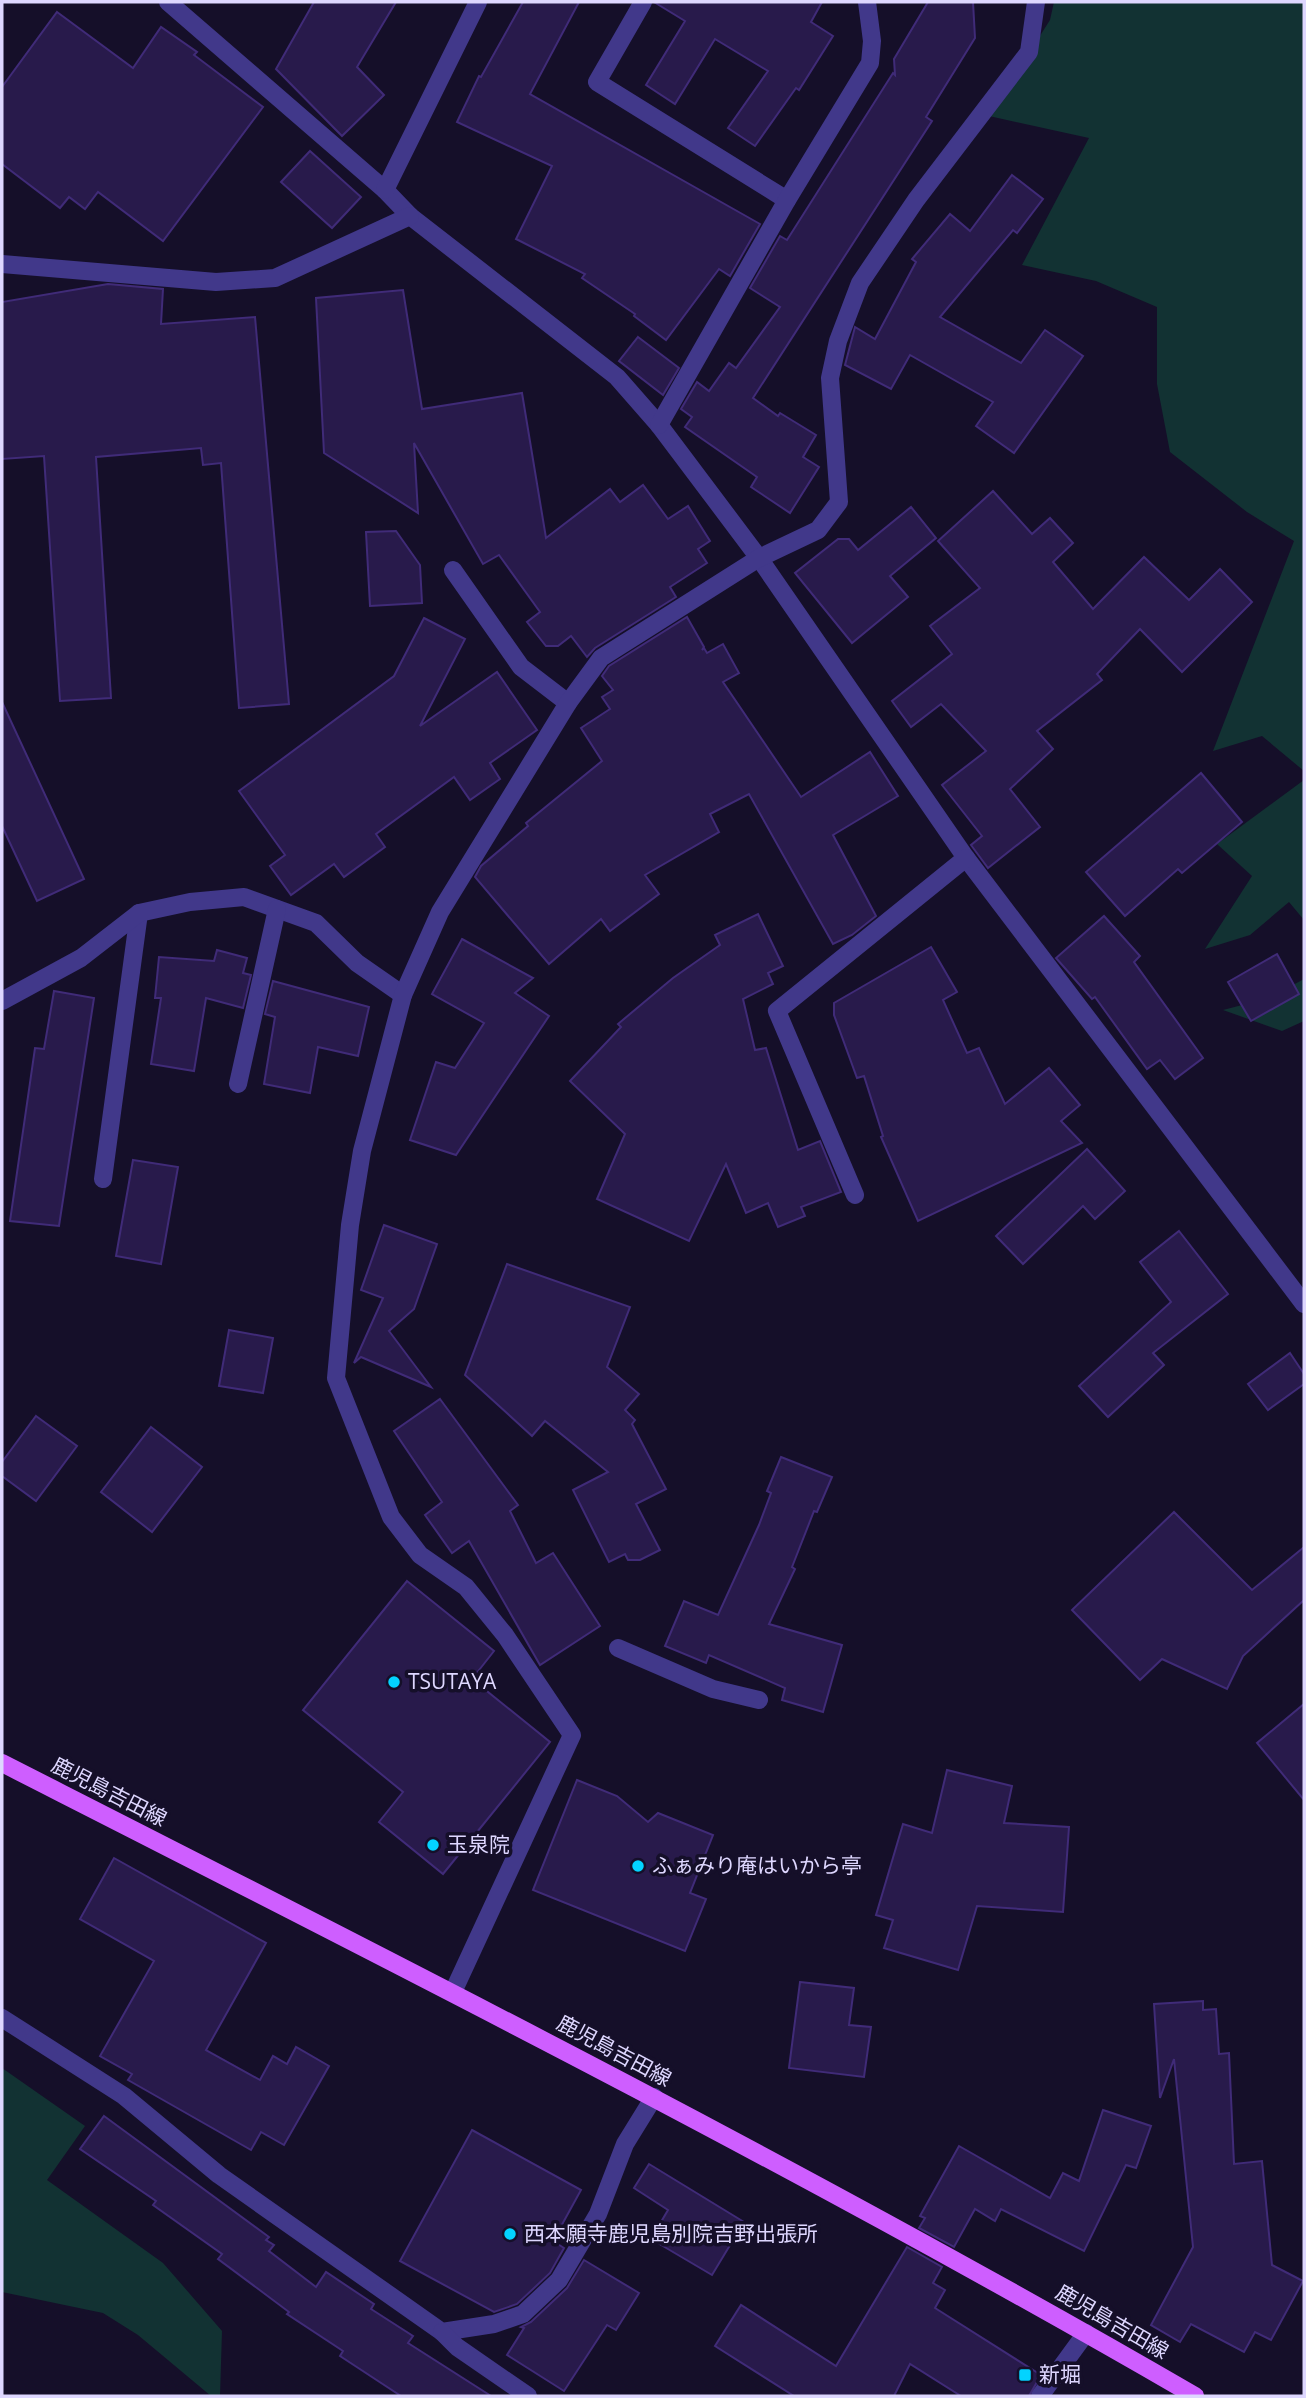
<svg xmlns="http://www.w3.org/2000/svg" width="1306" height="2398" font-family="'Open Sans','Noto Sans JP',sans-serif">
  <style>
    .green { fill: #123233 }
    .building { fill: #281a4b; stroke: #402b78; stroke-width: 2 }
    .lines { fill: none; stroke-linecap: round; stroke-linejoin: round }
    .service { stroke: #41388a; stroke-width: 18 }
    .minor { stroke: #41388a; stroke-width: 18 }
    .primary { stroke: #ce5eff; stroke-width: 18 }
    .poi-dot { fill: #03d3ff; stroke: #150f29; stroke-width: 2.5 }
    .labels { text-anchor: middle; stroke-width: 7; stroke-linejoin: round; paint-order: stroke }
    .poi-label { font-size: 21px; fill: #ded7ff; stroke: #150f29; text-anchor: start }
    .street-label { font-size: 21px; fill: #ded7ff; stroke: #150f29 }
  </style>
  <rect width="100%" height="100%" fill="#150f29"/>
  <g class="green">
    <path d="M1054,2H1304V771L1262,736L1213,751L1294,541L1247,512L1170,452L1157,384V307L1096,281L1022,265L1089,138L989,116L1050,20Z"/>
    <path d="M1304,780V920L1289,902L1250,935L1205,949L1252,876L1217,844Z"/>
    <path d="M1304,979V1021L1282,1031L1223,1010L1269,998Z"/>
    <path d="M2,2068L85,2126L47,2180L163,2263L222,2331L220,2396H211L138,2335L103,2313L2,2292Z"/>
  </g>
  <g class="building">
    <path d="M314,2H396L357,67L384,95L342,136L276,69Z"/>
    <path d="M523,2H579L530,94L760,224L730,276L719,269L666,340L634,316L635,314L582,278L585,274L516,239L552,166L457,122L479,76L481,77Z"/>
    <path d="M654,2H822L811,22L833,36L799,90L796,88L755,146L728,128L768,71L715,39L675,104L646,85L685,21Z"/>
    <path d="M928,2H973L975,38L926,117L932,121L753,398L778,416L780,413L816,435L803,457L819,467L790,513L751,487L757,477L685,427L692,417L681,409L697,382L709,391L729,363L736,368L780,307L750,288L780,236L787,240L893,73L895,75L894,59Z"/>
    <path d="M57,12L133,68L161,27L197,52L194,55L263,107L163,241L98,192L85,209L69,197L60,208L2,164V87Z"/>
    <path d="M310,151L361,197L332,228L281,182Z"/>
    <path d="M1012,175L1043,199L1017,233L1013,230L940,317L1021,363L1045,330L1083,356L1014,453L976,426L993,402L910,355L891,389L845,365L855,327L875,339L916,262L912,259L950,214L970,231Z"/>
    <path d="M108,284L163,289L161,324L255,317L289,704L239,708L221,463L203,465L201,448L96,457L111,698L60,701L44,456L2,459V302Z"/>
    <path d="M403,290L422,409L522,393L546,538L610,489L620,502L643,485L668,519L688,506L710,541L698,549L707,563L670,587L676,597L595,648L587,657L571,636L558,646H546L527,622L540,612L499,555L483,564L414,443L418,513L324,453L316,298Z"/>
    <path d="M638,337L679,368L663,395L619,361Z"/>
    <path d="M993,491L1032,534L1050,518L1073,543L1053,562L1093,609L1144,557L1189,600L1220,569L1252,602L1182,672L1140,629L1097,674L1102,680L1037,731L1053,749L1010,789L1040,827L988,868L971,845L982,836L942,785L986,751L941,704L911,727L892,701L952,654L930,626L980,588L938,541Z"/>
    <path d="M911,507L936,538L890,576L908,597L852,643L795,573L838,539H849L858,550Z"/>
    <path d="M396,531L420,565L422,603L370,606L366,532Z"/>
    <path d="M687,617L704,647L702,650L704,648L707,653L723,644L739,673L723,682L801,797L870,752L898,796L833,835L876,916L852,935L833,944L749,794L710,814L719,832L645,875L659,894L610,931L601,919L549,964L475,877L481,866L528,826L526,823L602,761L581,728L610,709L602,697L613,690L602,676L609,666Z"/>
    <path d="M424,618L465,639L420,726L497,672L537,730L490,763L500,779L470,800L454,777L376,834L385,847L344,877L334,864L291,895L270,866L285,855L239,791L394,676Z"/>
    <path d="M2,702L84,879L37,901L2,826Z"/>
    <path d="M1201,773L1242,822L1182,873L1178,869L1125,916L1086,872Z"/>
    <path d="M758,914L783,966L768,973L773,984L743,999L755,1050L766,1048L798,1150L820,1141L841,1192L801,1207L805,1216L778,1227L768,1203L746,1213L726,1164L689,1241L597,1199L625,1134L570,1081L621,1027L618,1024L673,978L720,945L715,935Z"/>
    <path d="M1104,916L1140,956L1134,962L1203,1058L1175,1079L1160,1060L1147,1069L1095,997L1092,999L1056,958Z"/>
    <path d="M462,939L533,978L515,993L549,1016L456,1155L410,1140L436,1062L455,1068L484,1023L432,994Z"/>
    <path d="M931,947L957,992L943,1000L967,1053L979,1048L1005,1104L1049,1068L1080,1105L1061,1121L1082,1143L918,1221L881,1137L883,1136L864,1076L857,1078L834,1015V1003Z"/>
    <path d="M217,950L247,958L243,973L251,975L243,1008L206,998L194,1071L151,1064L161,998H155L159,957L214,961Z"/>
    <path d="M1277,954L1299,994L1251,1021L1228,982Z"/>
    <path d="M273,981L369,1007L358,1056L318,1047L310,1093L264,1084L275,1017L265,1014Z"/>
    <path d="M54,991L94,998L59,1226L10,1221L35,1048L44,1049Z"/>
    <path d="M1087,1149L1125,1191L1095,1219L1083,1206L1023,1264L996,1236Z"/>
    <path d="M133,1160L178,1167L161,1264L116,1256Z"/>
    <path d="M384,1225L437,1244L414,1309L389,1331L431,1387L361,1357L354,1363L383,1298L361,1290Z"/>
    <path d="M1179,1231L1228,1294L1153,1353L1164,1365L1108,1417L1079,1386L1171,1302L1140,1262Z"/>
    <path d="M507,1264L630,1307L607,1367L639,1394L625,1410L635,1420L632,1424L666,1489L636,1504L660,1550L640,1560H628L625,1554L609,1562L573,1490L608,1472L545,1421L532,1436L465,1375Z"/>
    <path d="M229,1330L273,1338L263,1393L219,1386Z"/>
    <path d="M1290,1353L1304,1374V1384L1268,1410L1248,1384Z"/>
    <path d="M440,1399L518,1505L510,1511L536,1563L553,1553L600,1626L540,1665L469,1541L452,1553L425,1515L442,1502L394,1431Z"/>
    <path d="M36,1416L77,1446L36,1501L2,1476V1462Z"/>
    <path d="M151,1427L202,1467L152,1532L101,1492Z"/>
    <path d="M781,1457L832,1477L817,1512L814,1511L792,1567L795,1569L769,1624L842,1645L823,1712L782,1700L785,1688L709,1655L706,1663L665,1646L684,1601L718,1615L759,1525L771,1493L767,1491Z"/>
    <path d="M1174,1512L1252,1590L1304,1547V1600L1243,1656L1227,1689L1162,1659L1140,1680L1072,1610Z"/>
    <path d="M407,1581L494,1651L472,1679L550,1742L443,1874L379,1822L403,1792L303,1710Z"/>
    <path d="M1304,1704V1800L1257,1743Z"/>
    <path d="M947,1770L1012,1786L1004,1823L1069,1827L1063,1912L977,1906L958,1970L884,1948L893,1920L876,1915L903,1824L932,1833Z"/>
    <path d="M577,1780L617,1796L648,1822L658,1813L713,1835L690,1893L706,1899L685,1951L533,1890Z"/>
    <path d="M114,1858L266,1943L206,2050L260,2080L273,2056L287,2064L296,2047L329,2066L284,2145L261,2132L251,2150L128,2080L132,2074L100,2056L154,1961L80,1919Z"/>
    <path d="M800,1982L854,1988L849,2025L871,2027L864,2077L789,2068Z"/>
    <path d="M1203,2001V2010L1216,2009L1219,2054L1229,2053L1234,2164L1262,2161L1272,2265L1303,2281L1271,2340L1255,2332L1244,2352L1191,2324L1180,2342L1151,2325L1193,2247L1174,2059L1160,2098L1154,2004Z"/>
    <path d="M1103,2110L1151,2126L1136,2168L1126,2165L1084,2251L1001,2209L995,2221L975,2209L954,2247L919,2228L925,2218L920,2216L959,2146L1050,2198L1063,2173L1079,2181Z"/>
    <path d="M104,2116L269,2237L266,2240L274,2245L269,2251L316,2287L326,2272L374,2304L371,2309L413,2336L408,2343L491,2396H401L340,2356L343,2351L287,2314L289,2312L218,2259L222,2254L153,2205L156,2201L80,2149Z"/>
    <path d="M472,2130L581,2190L553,2241L564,2248L550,2273L517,2304L494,2312L400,2261Z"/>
    <path d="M649,2164L744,2222L712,2275L651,2239L668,2210L634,2188Z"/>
    <path d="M907,2247L942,2267L933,2283L945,2290L935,2308L1041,2375L1029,2396H961L910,2364L894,2396H794L715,2346L741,2305L836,2366Z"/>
    <path d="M584,2260L639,2293L616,2330L607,2325L564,2391L507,2355L524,2328L521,2327L531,2322L567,2288Z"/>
  </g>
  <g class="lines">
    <g class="service">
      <path d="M453,570L521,667L568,703"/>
      <path d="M103,1179L139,913"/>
      <path d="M618,1648L713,1689L759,1700"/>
      <path d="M2,2018L124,2096L219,2175L442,2332L494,2324L523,2314L559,2280L598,2214L625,2144L654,2097"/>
      <path d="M442,2332L457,2347L528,2396"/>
      <path d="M1040,2396L1086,2333"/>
    </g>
    <g class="minor">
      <path d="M168,2L385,190L410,216L617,377L659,425L759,558L966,858L1304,1304"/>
      <path d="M643,2L597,82L787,200"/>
      <path d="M385,190L478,2"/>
      <path d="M2,264L216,282L275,278L410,216"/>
      <path d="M659,425L787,200L870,63L872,41L867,2"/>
      <path d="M2,1001L81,958L139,913L190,902L244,897L316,923L357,963L403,995"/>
      <path d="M238,1084L277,909"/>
      <path d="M855,1195L777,1011L966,858"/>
      <path d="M453,1992L572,1735L505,1635L466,1587L420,1555L391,1517L336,1378L350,1225L362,1151L403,995L440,912L568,703L601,658L759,558L818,530L839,502L830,378L838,341L860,283L916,200L1029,52L1036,2"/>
    </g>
    <path class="primary" d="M2,1763C403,1967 805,2170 1195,2396"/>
  </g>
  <g class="poi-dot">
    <circle cx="394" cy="1682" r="7"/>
    <circle cx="433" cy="1845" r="7"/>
    <circle cx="638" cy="1866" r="7"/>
    <circle cx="510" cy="2234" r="7"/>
    <rect x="1018" y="2368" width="14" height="14" rx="3.5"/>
  </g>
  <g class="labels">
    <g class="poi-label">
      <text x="408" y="1689">TSUTAYA</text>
      <text x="447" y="1852">玉泉院</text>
      <text x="652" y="1873">ふぁみり庵はいから亭</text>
      <text x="524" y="2241">西本願寺鹿児島別院吉野出張所</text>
      <text x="1039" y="2382">新堀</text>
    </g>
    <g class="street-label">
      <text transform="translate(109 1792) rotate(27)" y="7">鹿児島吉田線</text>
      <text transform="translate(614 2051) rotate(28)" y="7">鹿児島吉田線</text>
      <text transform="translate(1112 2322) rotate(30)" y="7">鹿児島吉田線</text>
    </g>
  </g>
  <rect width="1306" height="2398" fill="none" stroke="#ded7ff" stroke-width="7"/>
</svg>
